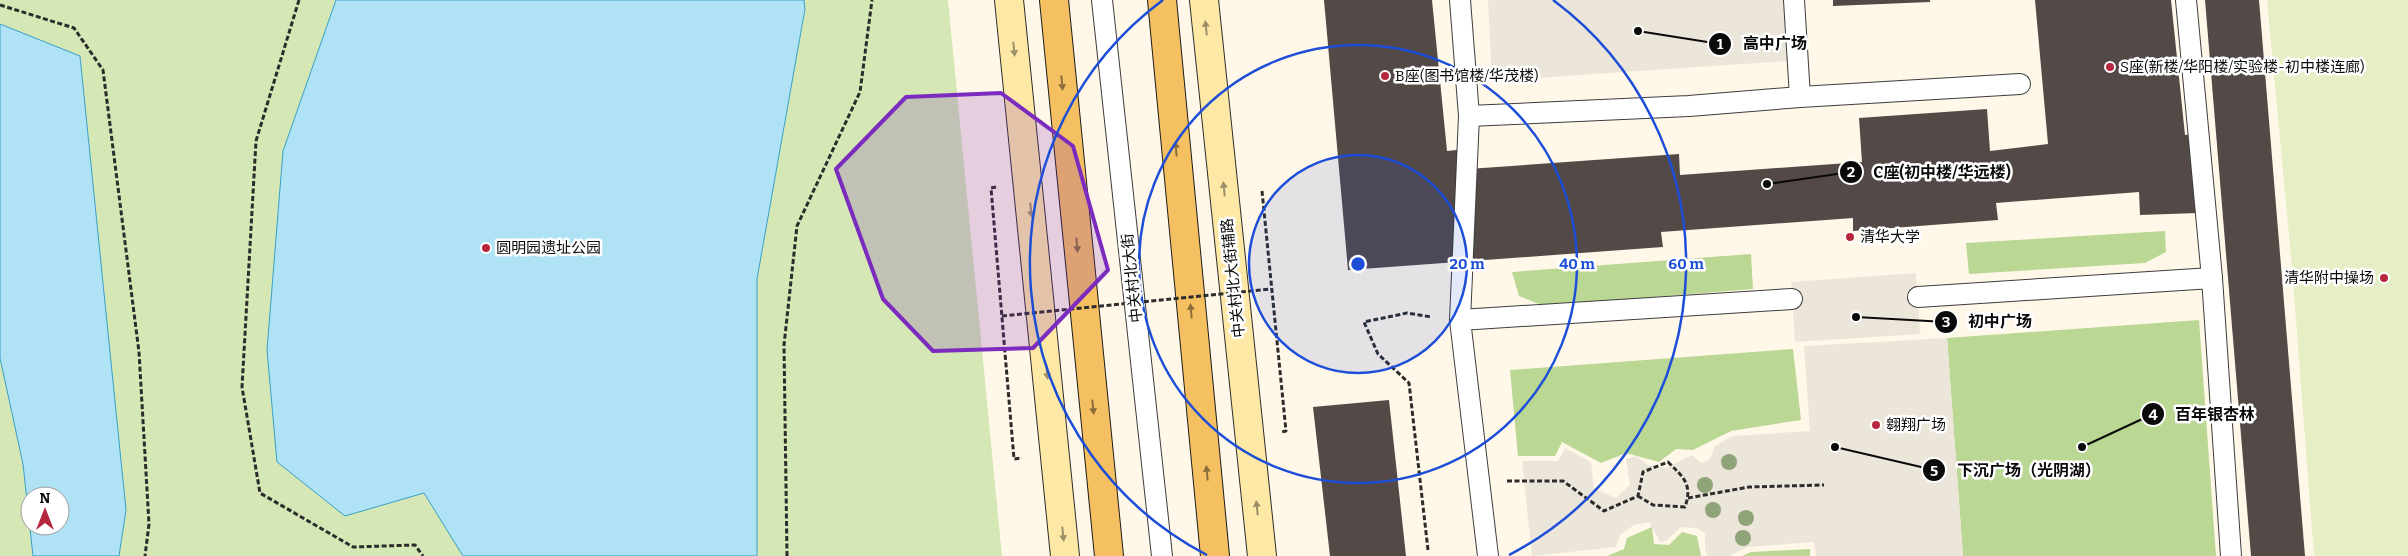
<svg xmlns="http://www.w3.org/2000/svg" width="2408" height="556" font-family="Bitter,'Noto Sans SC',serif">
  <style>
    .green { fill: #d4e7b4; fill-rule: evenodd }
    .forest { fill: #bad794 }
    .pitch { fill: #e5eec5 }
    .plaza { fill: #ece5d9 }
    .water { fill: #afe2f4; stroke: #38a0c9; fill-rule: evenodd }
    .building { fill: #534a47 }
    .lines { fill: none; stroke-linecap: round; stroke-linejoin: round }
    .lane-casing { stroke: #3d3d3d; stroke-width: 22 }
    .secondary-casing { stroke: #2c2c2c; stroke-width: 30 }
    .primary-casing { stroke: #1b1b1b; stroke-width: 30 }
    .path { stroke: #2c2c2c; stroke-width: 3; stroke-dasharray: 5 2.5; stroke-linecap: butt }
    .lane { stroke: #fff; stroke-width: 20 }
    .secondary { stroke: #fde9a5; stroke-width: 28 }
    .primary { stroke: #f5c061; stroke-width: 28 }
    .path-bridge { stroke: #2c2c2c; stroke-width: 3; stroke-dasharray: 5 2.5; stroke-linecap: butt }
    .tree { fill: #8fa478 }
    .oneway { fill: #9c9067 }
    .oneway2 { fill: #8b6e3a }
    .marked { fill: #7b2cbf; fill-opacity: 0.2; stroke: #7b2cbf; stroke-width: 4; stroke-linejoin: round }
    .ring { fill: none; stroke: #1d4ed8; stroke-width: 2.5 }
    .poi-dot { fill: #b6273e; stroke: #fff; stroke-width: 2 }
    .labels { text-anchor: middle; stroke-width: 5; stroke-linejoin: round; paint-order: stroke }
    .poi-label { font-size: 15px; fill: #0a0a0a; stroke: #fff; text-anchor: start }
    .street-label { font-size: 15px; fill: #0a0a0a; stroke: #fff }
    .centre { fill: #1d4ed8; stroke: #fff; stroke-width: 2.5 }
    .ring-label { font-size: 15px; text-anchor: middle; font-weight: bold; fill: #1d4ed8; stroke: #fff; stroke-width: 5; stroke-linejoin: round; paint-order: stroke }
    .leader { fill: none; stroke: #0a0a0a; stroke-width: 2 }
    .callout-dot { fill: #0a0a0a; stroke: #fff; stroke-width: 2 }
    .mark-label { font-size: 15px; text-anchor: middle; font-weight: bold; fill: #fff }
    .callout-label { font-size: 16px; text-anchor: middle; font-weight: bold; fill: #0a0a0a; stroke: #fff; stroke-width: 5; stroke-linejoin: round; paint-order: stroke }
  </style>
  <rect width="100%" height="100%" fill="#fff8e8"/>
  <path class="green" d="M0,0H948L1002,556H0ZM30,496H60V526H30Z"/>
  <g class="forest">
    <path d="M2165,231L2166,252L2145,263L1969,274L1966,243Z"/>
    <path d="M1751,254L1753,289L1544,306L1519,296L1512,272Z"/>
    <path d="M2199,320L2216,556H1963L1947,338Z"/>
    <path d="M1793,349L1801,420L1731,431L1693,450L1676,449L1659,462L1626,453L1601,463L1562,442L1555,456H1518L1510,370Z"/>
    <path d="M1652,527L1654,544L1669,545L1682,532L1697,536L1701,556H1607L1624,549L1627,538Z"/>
    <path d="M1810,549V556H1742L1751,552Z"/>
  </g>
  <path class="pitch" d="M2267,0H2408V556H2314L2292,268Z"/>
  <g class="plaza">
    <path d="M1488,0H1783L1789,61L1492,81Z"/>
    <path d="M1916,273L1920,334L1795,342L1791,282Z"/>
    <path d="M1947,338L1963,556H1816L1814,542L1747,547L1729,556H1708L1705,549V533L1696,528L1681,527L1666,541L1660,542L1649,522L1634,525L1620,535L1616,547L1532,556L1522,461H1558L1565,448L1591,462L1594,488L1616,498L1630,485L1626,459L1636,456L1648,465L1666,468L1692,455L1702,463L1710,459L1715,446L1732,436L1810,431L1804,346Z"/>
  </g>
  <g class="water">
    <path d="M336,0H804L805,9L757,279V556H463L424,493L345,516L277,462L267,350L283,151Z"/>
    <path d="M0,24L80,56L126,510L119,556H33L23,464L0,358ZM30,496H60V526H30Z"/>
  </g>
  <g class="building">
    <path d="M1324,0H1432L1447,151L1466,149L1468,169L1679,154L1680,175L1862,162L1859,118L1987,109L1990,151L2048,144L2035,0H2171L2185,135L2192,134L2198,213L2140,215L2139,192L1996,203L1998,220L1853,231V218L1661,232L1663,247L1348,270Z"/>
    <path d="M1833,0H1930V2L1833,6Z"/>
    <path d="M2205,0H2259L2305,556H2251Z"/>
    <path d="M1389,400L1406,556H1330L1313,407Z"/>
  </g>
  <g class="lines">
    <defs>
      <g id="lane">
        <path d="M1102,0L1162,556"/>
        <path d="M1460,0L1469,116L1460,320"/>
        <path d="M1794,0L1800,97L2020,84"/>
        <path d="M2186,0L2212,278"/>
        <path d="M1469,116L1689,106L1800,97"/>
        <path d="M1918,297L2212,278L2231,556"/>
        <path d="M1488,556L1460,320L1792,299"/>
      </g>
      <g id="secondary">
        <path d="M1009,0L1065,556"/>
        <path d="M1204,0L1262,556"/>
      </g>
      <g id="primary">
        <path d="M1054,0L1109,556"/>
        <path d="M1162,0L1215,556"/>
      </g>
    </defs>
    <use href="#lane" class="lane-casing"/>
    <use href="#secondary" class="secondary-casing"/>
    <use href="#primary" class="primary-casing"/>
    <g class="path">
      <path d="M299,0L256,141L242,387L260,493L353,547L415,545L423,556"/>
      <path d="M0,5L74,28L103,70L139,352L149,524L145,556"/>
      <path d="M996,187L991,188L1014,459L1022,458"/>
      <path d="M1262,191L1286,431L1281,432"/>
      <path d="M1507,481H1563L1604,511L1638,496L1643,472L1668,462C1683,477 1693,484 1685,507L1653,505L1638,496"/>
      <path d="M1688,498L1749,487L1824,485"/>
      <path d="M1428,550L1409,383L1378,354L1364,322L1407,313L1432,317"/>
      <path d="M787,556L784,345L797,226L860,92L872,0"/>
    </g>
    <use href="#lane" class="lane"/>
    <use href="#secondary" class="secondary"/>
    <use href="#primary" class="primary"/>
    <path class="path-bridge" d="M1002,316L1271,289"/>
  </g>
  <g class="tree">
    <circle cx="1729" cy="462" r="8"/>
    <circle cx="1705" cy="485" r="8"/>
    <circle cx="1713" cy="510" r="8"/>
    <circle cx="1746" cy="518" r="8"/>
    <circle cx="1743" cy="538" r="8"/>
  </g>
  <defs><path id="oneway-solid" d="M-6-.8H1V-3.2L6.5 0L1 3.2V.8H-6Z" transform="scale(1.25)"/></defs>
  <g class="oneway">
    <use href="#oneway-solid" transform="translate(1206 28) rotate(-96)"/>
    <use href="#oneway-solid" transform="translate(1014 49) rotate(84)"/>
    <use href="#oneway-solid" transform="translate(1224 189) rotate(-96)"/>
    <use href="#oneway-solid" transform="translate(1031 210) rotate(84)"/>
    <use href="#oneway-solid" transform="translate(1047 372) rotate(84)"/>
    <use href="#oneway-solid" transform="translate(1257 508) rotate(-96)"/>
    <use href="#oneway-solid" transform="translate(1063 534) rotate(84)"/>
  </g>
  <g class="oneway2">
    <use href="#oneway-solid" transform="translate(1062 83) rotate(85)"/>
    <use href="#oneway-solid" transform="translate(1176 149) rotate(-95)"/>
    <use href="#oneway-solid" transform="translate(1077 245) rotate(85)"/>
    <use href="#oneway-solid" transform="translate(1191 311) rotate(-95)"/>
    <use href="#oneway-solid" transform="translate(1093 407) rotate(84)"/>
    <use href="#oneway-solid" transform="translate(1207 473) rotate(-95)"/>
  </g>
  <path class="marked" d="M1001,93L1073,146L1108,270L1033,348L933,351L883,299L836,169L906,97Z"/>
  <circle cx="1358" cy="264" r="109" fill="#1d4ed8" fill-opacity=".12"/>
  <g class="ring">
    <circle cx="1358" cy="264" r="109"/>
    <circle cx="1358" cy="264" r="219"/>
    <path d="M1207 555A328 328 0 0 1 1163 0M1553 0A328 328 0 0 1 1509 555"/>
  </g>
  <g class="poi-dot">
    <circle cx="2110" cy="67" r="5"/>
    <circle cx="1385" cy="76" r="5"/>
    <circle cx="1850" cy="237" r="5"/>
    <circle cx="486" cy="248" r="5"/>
    <circle cx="2384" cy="278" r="5"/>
    <circle cx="1876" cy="425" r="5"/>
  </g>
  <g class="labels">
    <g class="poi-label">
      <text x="2120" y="72">S座(新楼/华阳楼/实验楼-初中楼连廊)</text>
      <text x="1395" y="81">B座(图书馆楼/华茂楼)</text>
      <text x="1860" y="242">清华大学</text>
      <text x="496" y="253">圆明园遗址公园</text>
      <text x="2374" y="283" text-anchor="end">清华附中操场</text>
      <text x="1886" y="430">翱翔广场</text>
    </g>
    <g class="street-label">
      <text transform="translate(1132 278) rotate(-96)" y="5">中关村北大街</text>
      <text transform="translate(1233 278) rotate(-96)" y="5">中关村北大街辅路</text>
    </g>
  </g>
  <circle cx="1358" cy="264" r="8" class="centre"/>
  <g class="ring-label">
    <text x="1467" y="269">20 m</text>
    <text x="1577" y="269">40 m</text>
    <text x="1686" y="269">60 m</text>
  </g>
  <path class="leader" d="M1638 31L1720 44M1767 184L1851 172M1856 317L1946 322M2082 447L2153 414M1835 447L1934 470"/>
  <g class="callout-dot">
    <circle cx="1638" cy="31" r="5"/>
    <circle cx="1767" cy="184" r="5"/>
    <circle cx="1856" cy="317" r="5"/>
    <circle cx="2082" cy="447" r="5"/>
    <circle cx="1835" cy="447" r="5"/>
    <circle cx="1720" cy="44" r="12"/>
    <circle cx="1851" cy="172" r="12"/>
    <circle cx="1946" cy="322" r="12"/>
    <circle cx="2153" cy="414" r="12"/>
    <circle cx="1934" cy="470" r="12"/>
  </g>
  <g class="mark-label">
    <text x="1720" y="49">1</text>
    <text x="1851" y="177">2</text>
    <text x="1946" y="327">3</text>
    <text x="2153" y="420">4</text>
    <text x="1934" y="476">5</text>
  </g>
  <g class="callout-label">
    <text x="1775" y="49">高中广场</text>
    <text x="1942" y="178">C座(初中楼/华远楼)</text>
    <text x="2000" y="327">初中广场</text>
    <text x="2215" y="420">百年银杏林</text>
    <text x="2029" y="476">下沉广场（光阴湖）</text>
  </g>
  <g transform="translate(45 511)"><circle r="24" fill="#ffffff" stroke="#9d9d9d"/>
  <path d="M0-4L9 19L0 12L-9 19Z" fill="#b6273e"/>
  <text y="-8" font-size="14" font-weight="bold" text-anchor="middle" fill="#0a0a0a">N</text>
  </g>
</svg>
